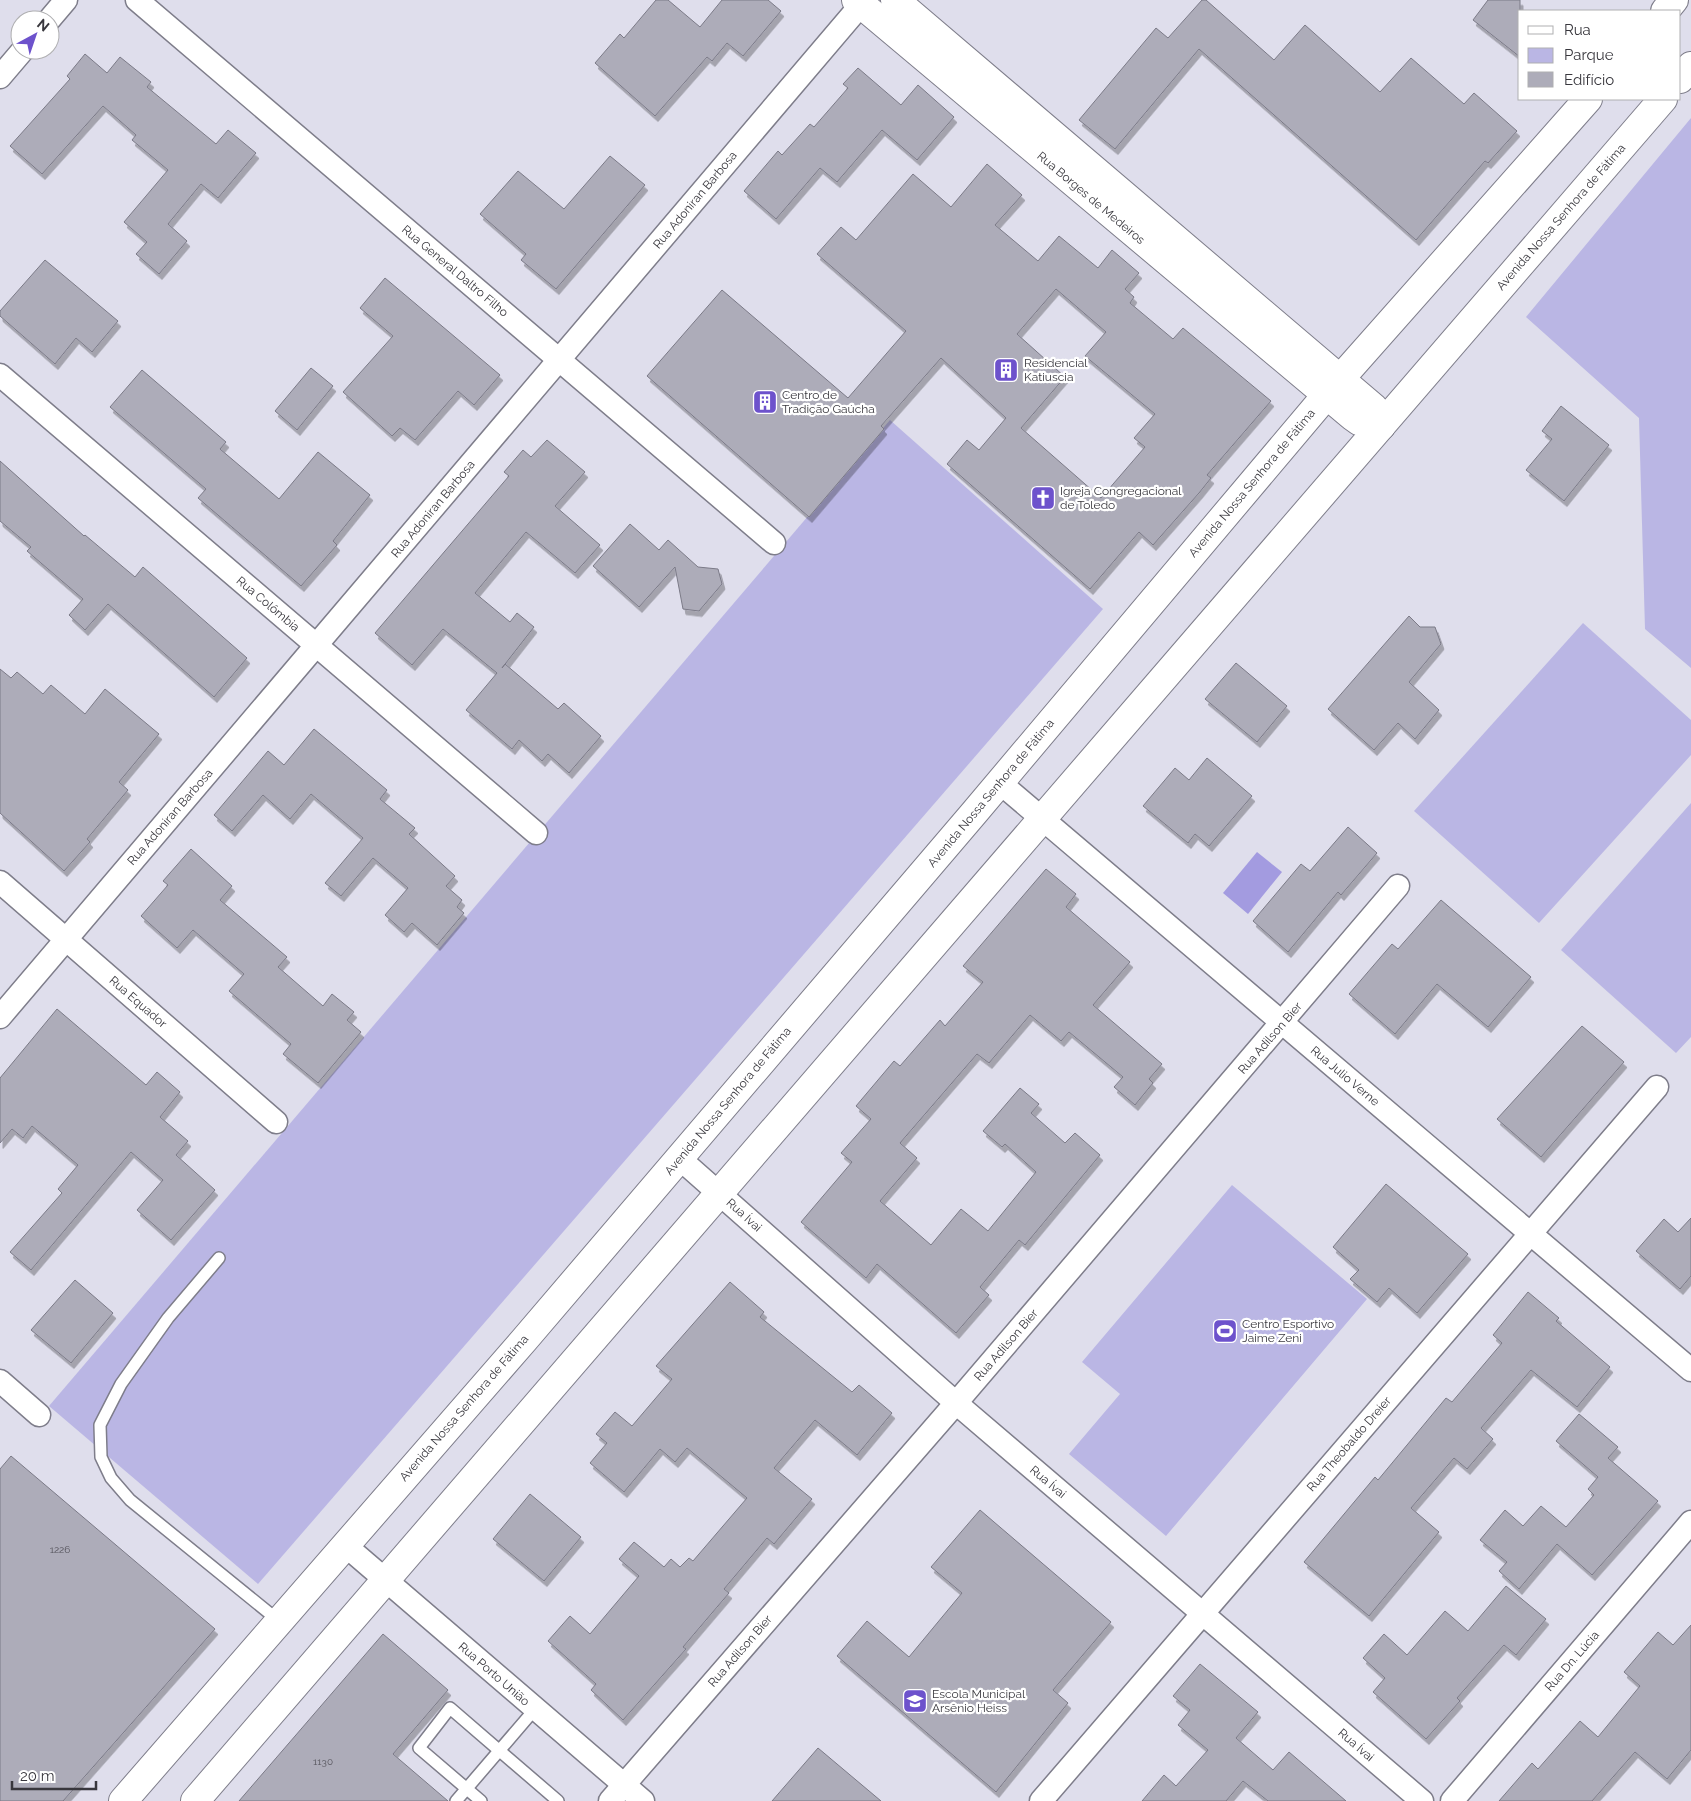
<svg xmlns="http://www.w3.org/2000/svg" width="1691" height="1801" font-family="Raleway,sans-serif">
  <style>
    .green { fill: #bab6e4 }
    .water { fill: #a39be0 }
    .building { fill: #adacb9; stroke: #7b7a87; fill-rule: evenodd; filter: url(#shadow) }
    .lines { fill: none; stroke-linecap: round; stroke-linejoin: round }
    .lane-casing { stroke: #7e7d8a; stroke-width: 14 }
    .street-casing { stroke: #7e7d8a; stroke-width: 25 }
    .secondary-casing { stroke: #7e7d8a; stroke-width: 30 }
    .lane { stroke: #fff; stroke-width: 11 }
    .street { stroke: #fff; stroke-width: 22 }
    .secondary { stroke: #fff; stroke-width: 28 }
    .labels { text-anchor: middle; stroke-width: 4.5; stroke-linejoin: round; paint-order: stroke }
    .number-label { font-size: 10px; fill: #55545c }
    .street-label { font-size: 12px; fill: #38373d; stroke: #fff }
    .poi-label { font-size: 12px; fill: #38373d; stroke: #fff; text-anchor: start }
  </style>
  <defs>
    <filter id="shadow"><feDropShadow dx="3" dy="5.5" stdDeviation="0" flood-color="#0004"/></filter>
  </defs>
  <rect width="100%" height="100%" fill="#dfdeec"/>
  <g class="green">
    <path d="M1691,118V668L1645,629L1639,418L1526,317Z"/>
    <path d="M890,420L1103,609L258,1584L49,1406Z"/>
    <path d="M1583,623L1691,720V755L1539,923L1414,811Z"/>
    <path d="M1691,803V1037L1676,1053L1561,950Z"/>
    <path d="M1232,1185L1367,1299L1166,1536L1069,1454L1120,1394L1082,1362Z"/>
  </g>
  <path class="water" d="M1257,852L1282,872L1248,914L1223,893Z"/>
  <g class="building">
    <path d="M656,0H668L700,27L722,0H768L781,11L743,56L727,43L712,61L707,57L655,116L595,63L620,34L624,38Z"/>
    <path d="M1202,0H1206L1274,60L1305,25L1380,92L1411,58L1464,104L1474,93L1517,131L1488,163L1485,161L1416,240L1199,49L1115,149L1079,120L1156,28L1168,38Z"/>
    <path d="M1488,0H1520V57L1473,20Z"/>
    <path d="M85,54L107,73L120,57L151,82L147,87L216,144L228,130L256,153L218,198L201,184L168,224L187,241L159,274L136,254L147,242L124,222L168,170L132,140L136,135L103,106L42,174L10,146L70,79L67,76Z"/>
    <path d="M858,68L901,105L918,85L954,117L917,160L882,130L837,182L820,168L776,219L744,191L778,151L782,155L810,124L814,127L848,88L843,84Z"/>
    <path d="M610,156L645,185L556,289L521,260L526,254L480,214L518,171L564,209Z"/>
    <path d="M987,164L1022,195L995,225L1038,261L1059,236L1098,268L1112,250L1139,273L1125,289L1134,297L1130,303L1173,339L1183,328L1271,401L1207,475L1211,478L1199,493L1153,545L1139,532L1090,589L947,464L967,440L979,450L1006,418L941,358L881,426L884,429L809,517L647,376L722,290L848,398L906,331L817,254L841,227L856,240L913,174L951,207ZM1056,289L1106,332L1085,356L1155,414L1134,438L1145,447L1101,498L1021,428L1065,377L1017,334Z"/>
    <path d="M45,260L118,321L92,352L76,338L55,364L0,316V311Z"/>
    <path d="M385,278L500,375L474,405L458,391L415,440L400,428L392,436L343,392L393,336L360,308Z"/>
    <path d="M311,368L333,386L297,430L275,411Z"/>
    <path d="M142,370L226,442L220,449L279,499L318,452L370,495L333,541L337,545L301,586L198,498L206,489L110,407Z"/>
    <path d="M1561,406L1609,445L1564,501L1526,470L1552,439L1542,431Z"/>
    <path d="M547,440L585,472L555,506L600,545L575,573L526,532L475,593L510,622L517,613L534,627L502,668L505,664L558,709L564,703L601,736L569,773L548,754L542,761L519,740L512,749L466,710L497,673L443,629L412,665L375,633L509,476L504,472L523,450L531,457Z"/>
    <path d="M0,461L84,536L85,535L135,577L143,567L247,658L214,697L108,604L85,630L69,615L83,599L27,551L31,547L0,521Z"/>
    <path d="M630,524L659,550L668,540L698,567L718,569L722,584L699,611L683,609L675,567L639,607L593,566Z"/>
    <path d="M1409,616L1420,627H1435L1441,644L1409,682L1439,710L1415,739L1398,723L1374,750L1328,709Z"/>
    <path d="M1236,663L1287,706L1257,742L1205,699Z"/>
    <path d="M0,669L11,678L17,672L43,694L51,685L85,714L105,689L159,734L119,782L128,790L87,839L90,842L64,871L0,813Z"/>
    <path d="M314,729L387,790L380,799L415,828L409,834L455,876L446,886L462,900L457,907L464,913L437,945L412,923L404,932L385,915L408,888L373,858L341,896L325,883L363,838L311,794L290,819L263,795L232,831L214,815L268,751L284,765Z"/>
    <path d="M1207,758L1252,796L1209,846L1195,834L1188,843L1143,806L1175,768L1189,780Z"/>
    <path d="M1348,827L1377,853L1341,895L1338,892L1288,952L1253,921L1301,864L1310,871Z"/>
    <path d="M191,849L232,886L220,900L287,957L278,967L323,1006L332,994L354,1012L347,1020L361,1032L318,1083L283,1054L291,1044L229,991L244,974L193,930L177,948L141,916L168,885L163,881Z"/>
    <path d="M1046,869L1076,894L1066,907L1130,962L1093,1005L1162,1064L1149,1079L1153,1083L1135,1105L1114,1087L1123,1077L1069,1032L1061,1041L1030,1015L989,1063L977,1054L900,1143L917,1158L880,1201L931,1245L961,1209L988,1231L1036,1172L1005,1144L1002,1147L983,1131L1020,1088L1039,1104L1031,1113L1065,1143L1075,1133L1100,1155L1025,1245L1019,1240L980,1287L989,1295L956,1333L877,1264L866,1278L801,1222L852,1162L841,1153L871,1119L856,1106L894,1061L900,1066L940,1020L945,1026L983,982L963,966Z"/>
    <path d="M1441,900L1531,977L1488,1027L1437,984L1395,1034L1349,994L1392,944L1398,949Z"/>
    <path d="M57,1009L146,1085L157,1072L180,1092L160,1117L188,1141L176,1155L215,1190L171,1240L137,1210L163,1180L131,1152L31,1270L10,1252L62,1193L58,1189L78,1165L32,1126L23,1138L12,1129L0,1143V1078Z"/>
    <path d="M1582,1026L1624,1062L1541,1157L1497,1119Z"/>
    <path d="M1386,1184L1468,1254L1417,1313L1389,1288L1377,1302L1350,1279L1359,1270L1333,1247Z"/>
    <path d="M1691,1218V1276L1680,1289L1636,1251L1664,1219L1678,1232Z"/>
    <path d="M75,1280L113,1313L71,1363L31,1330Z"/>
    <path d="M730,1282L764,1312L760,1317L852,1392L859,1385L892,1413L857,1455L815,1420L774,1468L812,1499L774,1544L767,1538L724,1589L729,1593L683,1647L686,1649L623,1720L591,1690L596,1684L548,1641L570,1616L590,1634L639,1576L619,1559L634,1542L664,1567L671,1559L680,1567L689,1558L693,1561L747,1498L687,1448L675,1462L660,1449L624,1492L590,1463L607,1443L596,1434L615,1412L632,1426L672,1379L656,1366Z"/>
    <path d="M1528,1292L1559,1318L1556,1321L1610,1367L1577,1407L1531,1370L1481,1428L1493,1439L1467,1469L1454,1458L1411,1508L1439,1532L1369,1616L1304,1562L1375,1477L1378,1480L1446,1398L1452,1402L1502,1343L1493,1335Z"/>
    <path d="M1579,1414L1618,1447L1608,1458L1658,1501L1592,1575L1557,1544L1519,1589L1499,1571L1507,1562L1480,1540L1505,1510L1523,1526L1541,1506L1566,1527L1594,1495L1588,1489L1598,1477L1556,1441Z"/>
    <path d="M11,1456L215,1629L63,1801H0V1469Z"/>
    <path d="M530,1494L581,1537L544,1581L493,1539Z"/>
    <path d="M980,1510L1111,1622L1053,1690L1068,1703L996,1792L837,1656L867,1621L909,1657L962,1593L931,1567Z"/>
    <path d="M1506,1586L1546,1619L1516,1655L1504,1645L1457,1698L1460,1701L1426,1739L1373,1692L1385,1678L1363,1658L1384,1634L1407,1655L1445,1611L1468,1631Z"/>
    <path d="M1691,1625V1750L1667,1779L1635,1752L1592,1801H1499L1532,1763L1538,1769L1580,1721L1598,1737L1640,1686L1624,1672L1658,1632L1673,1645Z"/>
    <path d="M383,1634L448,1690L393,1754L448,1801H239Z"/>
    <path d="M1200,1664L1258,1712L1236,1738L1273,1770L1289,1752L1346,1801H1268L1243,1781L1226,1801H1142L1164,1775L1176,1786L1208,1750L1178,1725L1190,1710L1173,1696Z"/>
    <path d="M818,1748L881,1801H772Z"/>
  </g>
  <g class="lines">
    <defs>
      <g id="lane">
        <path d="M219,1258L168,1318L121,1384L100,1425L101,1457L111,1478L130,1500L279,1621"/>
        <path d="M456,1801L535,1709"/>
        <path d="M481,1801L419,1748L450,1708L558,1801"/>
      </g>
      <g id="street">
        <path d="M137,0L774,543"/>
        <path d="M49,20L66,0"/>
        <path d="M0,77L23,50"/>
        <path d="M0,375L536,833"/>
        <path d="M999,782L1691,1370"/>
        <path d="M0,882L276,1122"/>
        <path d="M0,1017L865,0"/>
        <path d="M679,1158L956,1403L1422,1801"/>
        <path d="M0,1381L39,1415"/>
        <path d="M346,1546L643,1801"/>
        <path d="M610,1801L956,1403L1398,886"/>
        <path d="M1041,1801L1657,1087"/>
        <path d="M1452,1801L1691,1522"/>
      </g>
      <g id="secondary">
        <path d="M856,0L1352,416L1359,421L1381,426"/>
        <path d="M895,0L1374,408L1381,426"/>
        <path d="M1665,11L1674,0"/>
        <path d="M1680,79L1691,66"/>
        <path d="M123,1801L525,1339L974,813L1340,379L1588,99"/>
        <path d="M195,1801L1663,99"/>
      </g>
    </defs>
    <use href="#lane" class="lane-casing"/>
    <use href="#street" class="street-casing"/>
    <use href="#secondary" class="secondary-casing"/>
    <use href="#lane" class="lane"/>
    <use href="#street" class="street"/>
    <use href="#secondary" class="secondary"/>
  </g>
  <defs>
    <symbol id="building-square" viewBox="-11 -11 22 22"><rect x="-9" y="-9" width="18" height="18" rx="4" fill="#6d52cc" stroke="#fff"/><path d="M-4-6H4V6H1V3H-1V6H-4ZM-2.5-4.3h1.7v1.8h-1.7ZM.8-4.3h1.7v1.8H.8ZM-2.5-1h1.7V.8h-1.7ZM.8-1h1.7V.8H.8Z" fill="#fff"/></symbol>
    <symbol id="church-square" viewBox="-11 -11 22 22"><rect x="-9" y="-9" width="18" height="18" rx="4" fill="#6d52cc" stroke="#fff"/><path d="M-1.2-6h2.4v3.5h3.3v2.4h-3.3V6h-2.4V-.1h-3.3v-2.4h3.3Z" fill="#fff"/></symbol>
    <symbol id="stadium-square" viewBox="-11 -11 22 22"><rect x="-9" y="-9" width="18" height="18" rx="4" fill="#6d52cc" stroke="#fff"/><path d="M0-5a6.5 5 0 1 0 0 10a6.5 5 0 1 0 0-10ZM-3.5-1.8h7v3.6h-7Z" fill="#fff"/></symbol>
    <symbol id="school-square" viewBox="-11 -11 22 22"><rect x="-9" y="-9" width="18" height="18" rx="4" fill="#6d52cc" stroke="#fff"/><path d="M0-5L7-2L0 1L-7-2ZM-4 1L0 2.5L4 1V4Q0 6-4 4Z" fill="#fff"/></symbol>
  </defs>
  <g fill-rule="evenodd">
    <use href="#building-square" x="992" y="356" width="28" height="28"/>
    <use href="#building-square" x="751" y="388" width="28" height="28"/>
    <use href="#church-square" x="1029" y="484" width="28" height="28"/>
    <use href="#stadium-square" x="1211" y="1317" width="28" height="28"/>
    <use href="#school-square" x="901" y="1687" width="28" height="28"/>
  </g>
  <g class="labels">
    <g class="number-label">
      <text x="60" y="1553">1226</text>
      <text x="323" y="1765">1130</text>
    </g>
    <g class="street-label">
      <text transform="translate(1091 198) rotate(40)" y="4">Rua Borges de Medeiros</text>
      <text transform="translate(695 200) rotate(-50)" y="4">Rua Adoniran Barbosa</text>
      <text transform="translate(1561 217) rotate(-49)" y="4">Avenida Nossa Senhora de Fátima</text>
      <text transform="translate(455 271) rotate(40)" y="4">Rua General Daltro Filho</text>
      <text transform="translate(1252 483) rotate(-50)" y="4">Avenida Nossa Senhora de Fátima</text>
      <text transform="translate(433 509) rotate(-50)" y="4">Rua Adoniran Barbosa</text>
      <text transform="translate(268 604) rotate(40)" y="4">Rua Colômbia</text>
      <text transform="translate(991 793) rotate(-50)" y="4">Avenida Nossa Senhora de Fátima</text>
      <text transform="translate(170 817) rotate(-49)" y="4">Rua Adoniran Barbosa</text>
      <text transform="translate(138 1002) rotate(41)" y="4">Rua Equador</text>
      <text transform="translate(1270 1038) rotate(-49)" y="4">Rua Adilson Bier</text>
      <text transform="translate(1345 1076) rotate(40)" y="4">Rua Julio Verne</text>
      <text transform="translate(728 1101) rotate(-50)" y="4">Avenida Nossa Senhora de Fátima</text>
      <text transform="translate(744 1215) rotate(42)" y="4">Rua Ívai</text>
      <text transform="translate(1006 1345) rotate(-49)" y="4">Rua Adilson Bier</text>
      <text transform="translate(464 1408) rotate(-49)" y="4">Avenida Nossa Senhora de Fátima</text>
      <text transform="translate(1349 1444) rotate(-49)" y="4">Rua Theobaldo Dreier</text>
      <text transform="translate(1048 1482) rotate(40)" y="4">Rua Ívai</text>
      <text transform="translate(740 1651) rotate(-49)" y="4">Rua Adilson Bier</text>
      <text transform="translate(1572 1661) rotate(-49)" y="4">Rua Dn. Lúcia</text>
      <text transform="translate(494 1674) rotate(41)" y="4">Rua Porto União</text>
      <text transform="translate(1356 1745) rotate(41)" y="4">Rua Ívai</text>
    </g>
    <g class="poi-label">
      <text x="1024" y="367">Residencial<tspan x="1024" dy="14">Katiuscia</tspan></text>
      <text x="782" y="399">Centro de<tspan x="782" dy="14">Tradição Gaúcha</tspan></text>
      <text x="1060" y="495">Igreja Congregacional<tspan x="1060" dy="14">de Toledo</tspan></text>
      <text x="1242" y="1328">Centro Esportivo<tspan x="1242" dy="14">Jaime Zeni</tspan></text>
      <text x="932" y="1698">Escola Municipal<tspan x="932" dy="14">Arsênio Heiss</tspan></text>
    </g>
  </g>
  <rect x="1518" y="10" width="162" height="90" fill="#ffffff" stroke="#afafb1"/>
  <rect x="1528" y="26" width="25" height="8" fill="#ffffff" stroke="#afafb1"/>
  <text x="1564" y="35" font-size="15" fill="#38373d">Rua</text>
  <rect x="1528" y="48" width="25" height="15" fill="#bab6e4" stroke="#afafb1"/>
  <text x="1564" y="60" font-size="15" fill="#38373d">Parque</text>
  <rect x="1528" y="72" width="25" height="15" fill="#adacb9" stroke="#afafb1"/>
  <text x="1564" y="85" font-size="15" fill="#38373d">Edifício</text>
  <g transform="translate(35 35) rotate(40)"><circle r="24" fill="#ffffff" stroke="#afafb1"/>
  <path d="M0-4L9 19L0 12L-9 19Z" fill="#6d52cc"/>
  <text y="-8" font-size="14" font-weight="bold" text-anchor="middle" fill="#38373d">N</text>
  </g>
  <path d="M12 1781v8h84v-8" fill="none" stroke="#38373d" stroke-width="2.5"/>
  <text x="20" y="1781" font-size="15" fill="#38373d" stroke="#ffffff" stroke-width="4" paint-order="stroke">20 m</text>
</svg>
